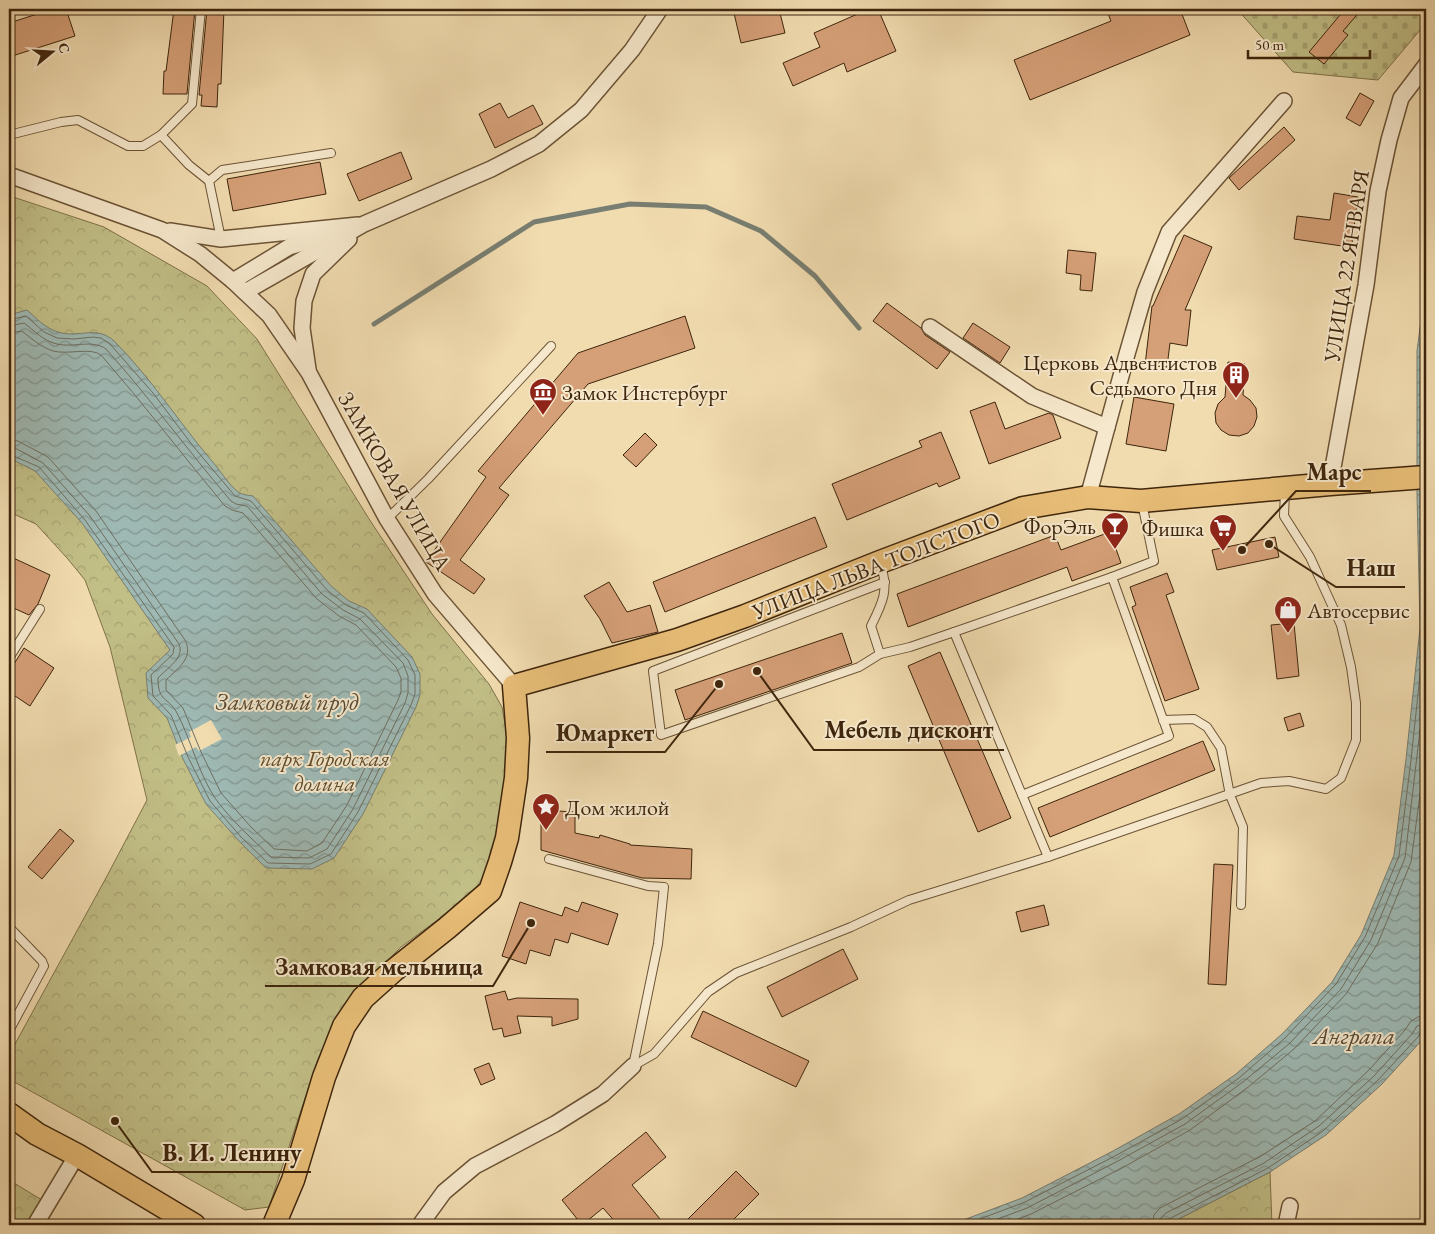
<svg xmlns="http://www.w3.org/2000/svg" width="1435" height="1234" font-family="'EB Garamond',serif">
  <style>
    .cemetery { fill: url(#cemetery-stones); stroke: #807249 }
    .park { fill: url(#park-crowns); stroke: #807249 }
    .water { fill: url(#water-waves); stroke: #787e71 }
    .pier { fill: #f1dcb0 }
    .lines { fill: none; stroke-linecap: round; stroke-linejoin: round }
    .shore { stroke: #6e6f60; stroke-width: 1 }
    .stream { stroke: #787e71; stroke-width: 5 }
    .building { fill: #d59f77; stroke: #3e250c }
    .lane-casing { stroke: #6b5335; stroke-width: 10 }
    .street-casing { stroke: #6b5335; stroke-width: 18 }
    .primary-casing { stroke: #3e250c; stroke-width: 25 }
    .lane { stroke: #f6e8cc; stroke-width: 8 }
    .street { stroke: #f6e8cc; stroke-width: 15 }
    .primary { stroke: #e8be78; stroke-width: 22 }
    .labels { text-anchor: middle; stroke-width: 4; stroke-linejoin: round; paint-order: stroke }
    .street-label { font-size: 22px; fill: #3e250c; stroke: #f6e8cc }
    .poi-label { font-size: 22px; fill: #3e250c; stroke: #f6e8cc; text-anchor: end }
    .park-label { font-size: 22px; font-style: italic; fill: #5f4b2a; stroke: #f6e8cc }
    .water-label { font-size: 24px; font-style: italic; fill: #564a36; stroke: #f6e8cc }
    .leader { fill: none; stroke: #3e250c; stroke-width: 2 }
    .callout-dot { fill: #3e250c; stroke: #f6e8cc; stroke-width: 2 }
    .callout-label { font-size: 24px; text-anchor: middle; font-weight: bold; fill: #3e250c; stroke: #f6e8cc; stroke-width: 4; stroke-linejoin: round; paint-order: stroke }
  </style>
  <defs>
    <pattern id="cemetery-stones" width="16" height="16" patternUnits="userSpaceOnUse" patternTransform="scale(1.25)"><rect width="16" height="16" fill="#c1be86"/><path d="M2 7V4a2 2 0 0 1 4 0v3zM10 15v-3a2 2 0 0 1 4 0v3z" fill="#a7a372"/></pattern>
    <pattern id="park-crowns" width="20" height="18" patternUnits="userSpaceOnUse" patternTransform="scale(1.25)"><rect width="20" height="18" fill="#c1be86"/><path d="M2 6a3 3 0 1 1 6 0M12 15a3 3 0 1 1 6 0" fill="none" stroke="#a7a372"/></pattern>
    <pattern id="water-waves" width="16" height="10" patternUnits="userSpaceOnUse" patternTransform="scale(1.25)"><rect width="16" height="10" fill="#9eb9b4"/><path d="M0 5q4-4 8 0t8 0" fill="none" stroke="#829691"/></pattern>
  </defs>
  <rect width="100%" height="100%" fill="#f1dcb0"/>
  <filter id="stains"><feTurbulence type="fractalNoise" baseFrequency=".004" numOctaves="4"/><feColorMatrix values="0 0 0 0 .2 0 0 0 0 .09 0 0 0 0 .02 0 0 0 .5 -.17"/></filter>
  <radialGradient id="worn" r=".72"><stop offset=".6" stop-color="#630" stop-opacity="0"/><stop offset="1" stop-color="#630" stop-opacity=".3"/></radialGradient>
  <path class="cemetery" d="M1237,9H1426V23L1378,80L1293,72Z"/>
  <g class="park">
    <path d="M13,197L104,227L207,286L257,339L371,522L432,614L489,684L502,707L509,747L500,832L486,878L455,907L401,947L347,1001L318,1059L269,1207L245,1210L9,1079V1055L107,876L147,800L110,647L85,580L67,558L36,524L9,512V198Z"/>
    <path d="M1270,1172L1272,1225H1167Z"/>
    <path d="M9,1180L42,1200L27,1225H9Z"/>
  </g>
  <g class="water">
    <path d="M1426,282V1027L1422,1040L1382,1084L1326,1135L1270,1172L1167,1225H950L1022,1198L1113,1151L1179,1114L1236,1074L1282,1034L1332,982L1361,935L1394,855L1406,759L1420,628L1417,494V351Z"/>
    <path d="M27,310C37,319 45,328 58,332C79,339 97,324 115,342C151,378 178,421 211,460C220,470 228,484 238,492C242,495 248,495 253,496L331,586L349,601L367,609L412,657L420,674V695L416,707L363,814L334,858L312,869L266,868L238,840L206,804L183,759L167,718L148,698L146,673L170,650L82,523L35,471L9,458V315Z"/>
  </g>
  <path class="pier" d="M211,720L222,739L199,751L196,747L179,756L175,745L191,737L189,732Z"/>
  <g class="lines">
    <g class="shore">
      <path d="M9,320L26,316L44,332L57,338L74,339L93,337L101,338L110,344L153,393L193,446L235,496L251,501L327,590L346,605L364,613L408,660L415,675V694L411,705L358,812L331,854L310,864L268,863L241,837L210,801L188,757L171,715L153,696L151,675L173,654L174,647L85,520L39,467L9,454"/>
      <path d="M9,326L24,323C35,331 43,341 57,344C74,348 92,339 106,349C150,398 188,451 231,501L236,504L247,506L322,594L343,610L360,619L403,663L408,676V693L405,703L353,809L327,849L309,858L271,857C253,840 229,818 215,798C198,772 191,740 177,713C168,696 158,703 158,678C167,668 185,658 179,644L90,516L43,463L15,448L9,447"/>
      <path d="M9,333L22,331C32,339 41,347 53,351C68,355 91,347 101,355C144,404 183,456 225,506L232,510L243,513L317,599L339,616L356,625L396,667L401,678V692L398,700L347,805L322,843L307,851L274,849L251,827L221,793L201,752L183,708L166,690V680C178,668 194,658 185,640L96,511L48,457L18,441L9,440"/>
      <path d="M1422,465V351L1426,318"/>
      <path d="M964,1225L1025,1202L1115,1156L1182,1119L1239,1078L1285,1038L1336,984L1365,937L1399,856L1411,760L1425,628L1422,490"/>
      <path d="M982,1225L1027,1208L1118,1161L1185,1124L1243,1082L1290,1043L1341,989L1371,940L1405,858L1426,679"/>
      <path d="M1003,1225L1031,1214L1122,1168L1190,1130L1247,1088L1294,1049L1346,994L1378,943L1411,862L1426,750"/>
      <path d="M1152,1225L1154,1215L1160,1208L1261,1156L1315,1121L1369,1070L1405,1030L1411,1021L1418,1017L1426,1015"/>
      <path d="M1159,1225L1161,1218L1166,1213L1264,1163L1319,1126L1374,1076L1412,1034L1417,1026L1426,1023"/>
      <path d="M1166,1225L1169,1219L1268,1168L1323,1131L1378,1080L1418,1037L1421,1031L1426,1029"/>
    </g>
    <path class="stream" d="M374,324L534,222L630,204L706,207L761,231L815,276L859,328"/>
  </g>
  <g class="building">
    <path d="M53,9H66L75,36L9,57V23Z"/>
    <path d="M174,9H195L187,94H163L164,71H166Z"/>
    <path d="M207,9H224L221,84H218L217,107L201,106L202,95H199Z"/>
    <path d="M733,9H779L785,33L741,43Z"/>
    <path d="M869,9H878L896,51L847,72L844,63L793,86L783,63L820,47L814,33Z"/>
    <path d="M1106,9H1180L1190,35L1030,100L1014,60L1111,21Z"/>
    <path d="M1345,9H1362L1343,31L1348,35L1324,64L1309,52Z"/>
    <path d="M1360,93L1374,101L1360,126L1346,118Z"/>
    <path d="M500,103L508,118L533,105L543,124L495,148L479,114Z"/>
    <path d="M1284,127L1295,140L1239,190L1229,178Z"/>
    <path d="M401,152L412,179L359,201L347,174Z"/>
    <path d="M320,162L326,194L233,211L227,179Z"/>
    <path d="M1334,193L1358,197L1352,243L1343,241L1342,246L1294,239L1297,216L1330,220Z"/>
    <path d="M1184,235L1212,247L1185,310H1191L1187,346L1170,343L1167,367L1145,365L1152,306H1153Z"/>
    <path d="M1068,250L1096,253L1092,291L1080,290L1081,275L1066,273Z"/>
    <path d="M887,303L921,328L925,335L950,352L937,369L873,321Z"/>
    <path d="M685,316L695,348L588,384L499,488L509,495L460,560L485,579L474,594L426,562L486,477L478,471L578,353Z"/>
    <path d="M973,323L1010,347L1000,363L963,338Z"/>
    <path d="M1228,362L1245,364L1243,395L1250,400L1256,408L1257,417L1254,426L1248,433L1239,436L1229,435L1221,430L1216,423L1215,413L1218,404L1225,397Z"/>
    <path d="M1134,397L1174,404L1166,451L1126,444Z"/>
    <path d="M995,402L1005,429L1049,413L1053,415L1061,438L989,464L970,411Z"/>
    <path d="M941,432L960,478L939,487L937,483L847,520L832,484L922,447L919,441Z"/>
    <path d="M645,433L657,445L636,467L623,455Z"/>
    <path d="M815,517L827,547L665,612L653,582Z"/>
    <path d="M1110,532L1121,563L1072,581L1067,567L908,627L897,594L1055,535L1061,550Z"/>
    <path d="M1275,537L1279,557L1217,570L1212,550Z"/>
    <path d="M9,556L50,575L38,604L29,615L9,606Z"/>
    <path d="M1167,573L1174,592L1166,595L1199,689L1165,701L1132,607L1136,605L1130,587Z"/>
    <path d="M609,582L627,612L650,605L658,632L612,643L600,619L584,596Z"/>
    <path d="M1294,623L1299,676L1277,679L1271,625Z"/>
    <path d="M842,633L852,663L685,720L675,690Z"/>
    <path d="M24,648L54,668L30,706L9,692V672Z"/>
    <path d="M940,652L1011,818L978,832L908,666Z"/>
    <path d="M1300,713L1304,726L1288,731L1284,718Z"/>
    <path d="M1203,741L1215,770L1050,837L1038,808Z"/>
    <path d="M541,810L575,812V833L599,838L600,835L630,844V845L692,849L691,879L642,878L541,850Z"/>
    <path d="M60,829L74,841L42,879L28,867Z"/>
    <path d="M1214,864L1233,865L1226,985L1208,984Z"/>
    <path d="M520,902L562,916L565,907L578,912L582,902L618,914L608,945L571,933L568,943L555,939L550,956L530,950L526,964L502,956Z"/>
    <path d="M1044,905L1049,925L1021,932L1016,912Z"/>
    <path d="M843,949L858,979L782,1017L767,987Z"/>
    <path d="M505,991L508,1000L517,998L578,999V1019L552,1026V1017L517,1016L521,1033L504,1037L502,1028L493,1030L485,996Z"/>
    <path d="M703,1011L809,1061L796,1087L691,1037Z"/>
    <path d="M489,1063L495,1079L481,1085L474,1069Z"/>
    <path d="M646,1132L666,1157L632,1185L665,1225H618L603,1208L582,1225L562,1200Z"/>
    <path d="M736,1171L759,1194L728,1225H682Z"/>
  </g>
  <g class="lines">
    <defs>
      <g id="lane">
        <path d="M9,135L61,122L78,120L128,146H143L161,135L192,104L201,9"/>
        <path d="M161,135L189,165L209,181L221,239"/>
        <path d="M209,181L222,170L331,153"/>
        <path d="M387,519L428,479L551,346"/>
        <path d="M880,564C890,589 882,604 871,626L880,654L910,647L954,632L1048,857"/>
        <path d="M1112,577L1154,561L1142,503"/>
        <path d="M954,632L1112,577L1169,736L1022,795"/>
        <path d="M880,654L859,667L661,735L653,671L885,582"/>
        <path d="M9,658L40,609"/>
        <path d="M1163,720L1194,719L1207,727L1221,748L1230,795L1243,827L1241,905"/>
        <path d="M549,859L648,886L664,887L658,944L633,1066"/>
        <path d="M9,927L42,961L44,966L9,1031"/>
        <path d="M633,1066L654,1054L708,992L736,973L851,927L909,900L1048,857L1261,783L1289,781L1326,789L1341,778L1356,740V703L1351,667L1341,625L1310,557L1284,516L1285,490"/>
      </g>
      <g id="street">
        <path d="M9,175L162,230L200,254L233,281L269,315L309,373L387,519L435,594L514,686"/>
        <path d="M170,231L221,239L358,225"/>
        <path d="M233,281L289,247L329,235"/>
        <path d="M245,292L364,224L491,169L539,144L581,110L632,50L660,9"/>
        <path d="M930,327L1032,396L1107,427"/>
        <path d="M308,369L302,328L304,301L313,274L349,239"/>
        <path d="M1330,484L1366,285L1378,191L1389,140L1401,98L1426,65"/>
        <path d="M1088,497L1127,354L1145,292L1169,232L1284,101"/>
        <path d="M35,1225L77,1155"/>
        <path d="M420,1225L444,1192L475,1166L555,1124L603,1094L633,1066"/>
        <path d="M1286,1225L1290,1206"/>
      </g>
      <g id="primary">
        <path d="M9,1114L37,1134L77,1155L194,1225"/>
        <path d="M274,1225L293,1180L324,1077L344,1026L363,998L393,971L447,928L490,891L500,862L507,838L516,778L518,738L514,686L677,640L745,616L880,562L1023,508L1088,497L1141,501L1330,484L1426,477"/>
      </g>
    </defs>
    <use href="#lane" class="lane-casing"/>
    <use href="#street" class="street-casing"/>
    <use href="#primary" class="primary-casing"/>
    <use href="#lane" class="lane"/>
    <use href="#street" class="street"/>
    <use href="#primary" class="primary"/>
  </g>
  <defs>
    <symbol id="building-pin" viewBox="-11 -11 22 30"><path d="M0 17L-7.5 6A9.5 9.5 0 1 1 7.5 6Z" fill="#8f2418" stroke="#f6e8cc"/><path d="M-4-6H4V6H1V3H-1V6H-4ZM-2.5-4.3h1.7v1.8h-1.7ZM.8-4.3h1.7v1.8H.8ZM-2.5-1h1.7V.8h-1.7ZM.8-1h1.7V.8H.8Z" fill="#fff"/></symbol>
    <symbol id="museum-pin" viewBox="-11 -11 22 30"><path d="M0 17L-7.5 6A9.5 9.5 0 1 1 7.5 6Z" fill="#8f2418" stroke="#f6e8cc"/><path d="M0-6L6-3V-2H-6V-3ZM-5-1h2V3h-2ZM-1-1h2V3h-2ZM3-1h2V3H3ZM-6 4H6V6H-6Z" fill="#fff"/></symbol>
    <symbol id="bar-pin" viewBox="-11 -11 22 30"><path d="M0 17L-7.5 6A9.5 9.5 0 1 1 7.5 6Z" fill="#8f2418" stroke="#f6e8cc"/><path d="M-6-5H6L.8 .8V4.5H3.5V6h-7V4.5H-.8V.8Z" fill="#fff"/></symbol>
    <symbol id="supermarket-pin" viewBox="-11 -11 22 30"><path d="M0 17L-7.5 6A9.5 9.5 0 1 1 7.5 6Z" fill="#8f2418" stroke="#f6e8cc"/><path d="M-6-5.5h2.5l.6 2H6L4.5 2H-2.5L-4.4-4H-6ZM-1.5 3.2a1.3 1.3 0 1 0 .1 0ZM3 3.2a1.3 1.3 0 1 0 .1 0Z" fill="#fff"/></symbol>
    <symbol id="shop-pin" viewBox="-11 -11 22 30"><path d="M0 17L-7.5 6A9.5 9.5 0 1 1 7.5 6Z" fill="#8f2418" stroke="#f6e8cc"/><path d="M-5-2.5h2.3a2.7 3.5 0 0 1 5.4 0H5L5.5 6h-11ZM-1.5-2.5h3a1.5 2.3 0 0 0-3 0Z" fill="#fff"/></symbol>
    <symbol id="sight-pin" viewBox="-11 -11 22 30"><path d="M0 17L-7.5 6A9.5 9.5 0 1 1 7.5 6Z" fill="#8f2418" stroke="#f6e8cc"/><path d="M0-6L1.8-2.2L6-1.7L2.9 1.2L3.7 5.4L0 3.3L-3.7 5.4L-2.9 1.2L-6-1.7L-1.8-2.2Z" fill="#fff"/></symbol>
  </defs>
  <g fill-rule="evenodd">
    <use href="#building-pin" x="1220" y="359" width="32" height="43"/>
    <use href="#museum-pin" x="527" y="376" width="32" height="43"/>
    <use href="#bar-pin" x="1099" y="510" width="32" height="43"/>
    <use href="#supermarket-pin" x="1207" y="512" width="32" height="43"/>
    <use href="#shop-pin" x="1272" y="594" width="32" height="43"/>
    <use href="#sight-pin" x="530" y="791" width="32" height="43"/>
  </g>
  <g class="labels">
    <g class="street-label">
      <text transform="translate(1346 266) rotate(-81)" y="8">УЛИЦА 22 ЯНВАРЯ</text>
      <text transform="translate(395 481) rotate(60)" y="8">ЗАМКОВАЯ УЛИЦА</text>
      <text transform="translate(876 565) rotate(-21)" y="8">УЛИЦА ЛЬВА ТОЛСТОГО</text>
    </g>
    <g class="poi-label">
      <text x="1217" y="370">Церковь Адвентистов<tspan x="1217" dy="25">Седьмого Дня</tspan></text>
      <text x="562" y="400" text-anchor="start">Замок Инстербург</text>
      <text x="1096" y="534">ФорЭль</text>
      <text x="1204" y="536">Фишка</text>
      <text x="1307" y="618" text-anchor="start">Автосервис</text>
      <text x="565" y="815" text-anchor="start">Дом жилой</text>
    </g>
    <g class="park-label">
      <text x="325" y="766">парк Городская<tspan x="325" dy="25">долина</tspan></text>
    </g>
    <g class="water-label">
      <text x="287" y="710">Замковый пруд</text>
      <text x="1354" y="1044">Анграпа</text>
    </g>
  </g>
  <path class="leader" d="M1242 550L1296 491H1371M1269 544L1336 587H1405M757 671L814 750H1004M719 684L665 752H546M531 923L493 986H265M115 1121L152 1172H311"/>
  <g class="callout-dot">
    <circle cx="1242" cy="550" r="5"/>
    <circle cx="1269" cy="544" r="5"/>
    <circle cx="757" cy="671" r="5"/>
    <circle cx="719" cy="684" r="5"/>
    <circle cx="531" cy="923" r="5"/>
    <circle cx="115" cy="1121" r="5"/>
  </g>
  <g class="callout-label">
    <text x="1334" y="480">Марс</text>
    <text x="1371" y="576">Наш</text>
    <text x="909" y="738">Мебель дисконт</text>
    <text x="605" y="741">Юмаркет</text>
    <text x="379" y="975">Замковая мельница</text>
    <text x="232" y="1161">В. И. Ленину</text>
  </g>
  <rect width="1435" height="1234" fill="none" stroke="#f1dcb0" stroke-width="30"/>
  <rect x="10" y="10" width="1415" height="1214" fill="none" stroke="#3e250c" stroke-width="2.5"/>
  <rect x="15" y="15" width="1405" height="1204" fill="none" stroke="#3e250c"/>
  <g transform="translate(52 52) rotate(72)" stroke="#f6e8cc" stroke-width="4" paint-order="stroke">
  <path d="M0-4L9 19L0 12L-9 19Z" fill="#3e250c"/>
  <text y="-8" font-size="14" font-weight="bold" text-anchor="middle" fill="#3e250c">С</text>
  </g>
  <path d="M1248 50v8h122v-8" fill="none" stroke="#3e250c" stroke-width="2.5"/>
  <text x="1255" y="50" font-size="15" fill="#3e250c" stroke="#f6e8cc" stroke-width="4" paint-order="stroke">50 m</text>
  <rect width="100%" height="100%" filter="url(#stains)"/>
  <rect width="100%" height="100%" fill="url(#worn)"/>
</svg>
